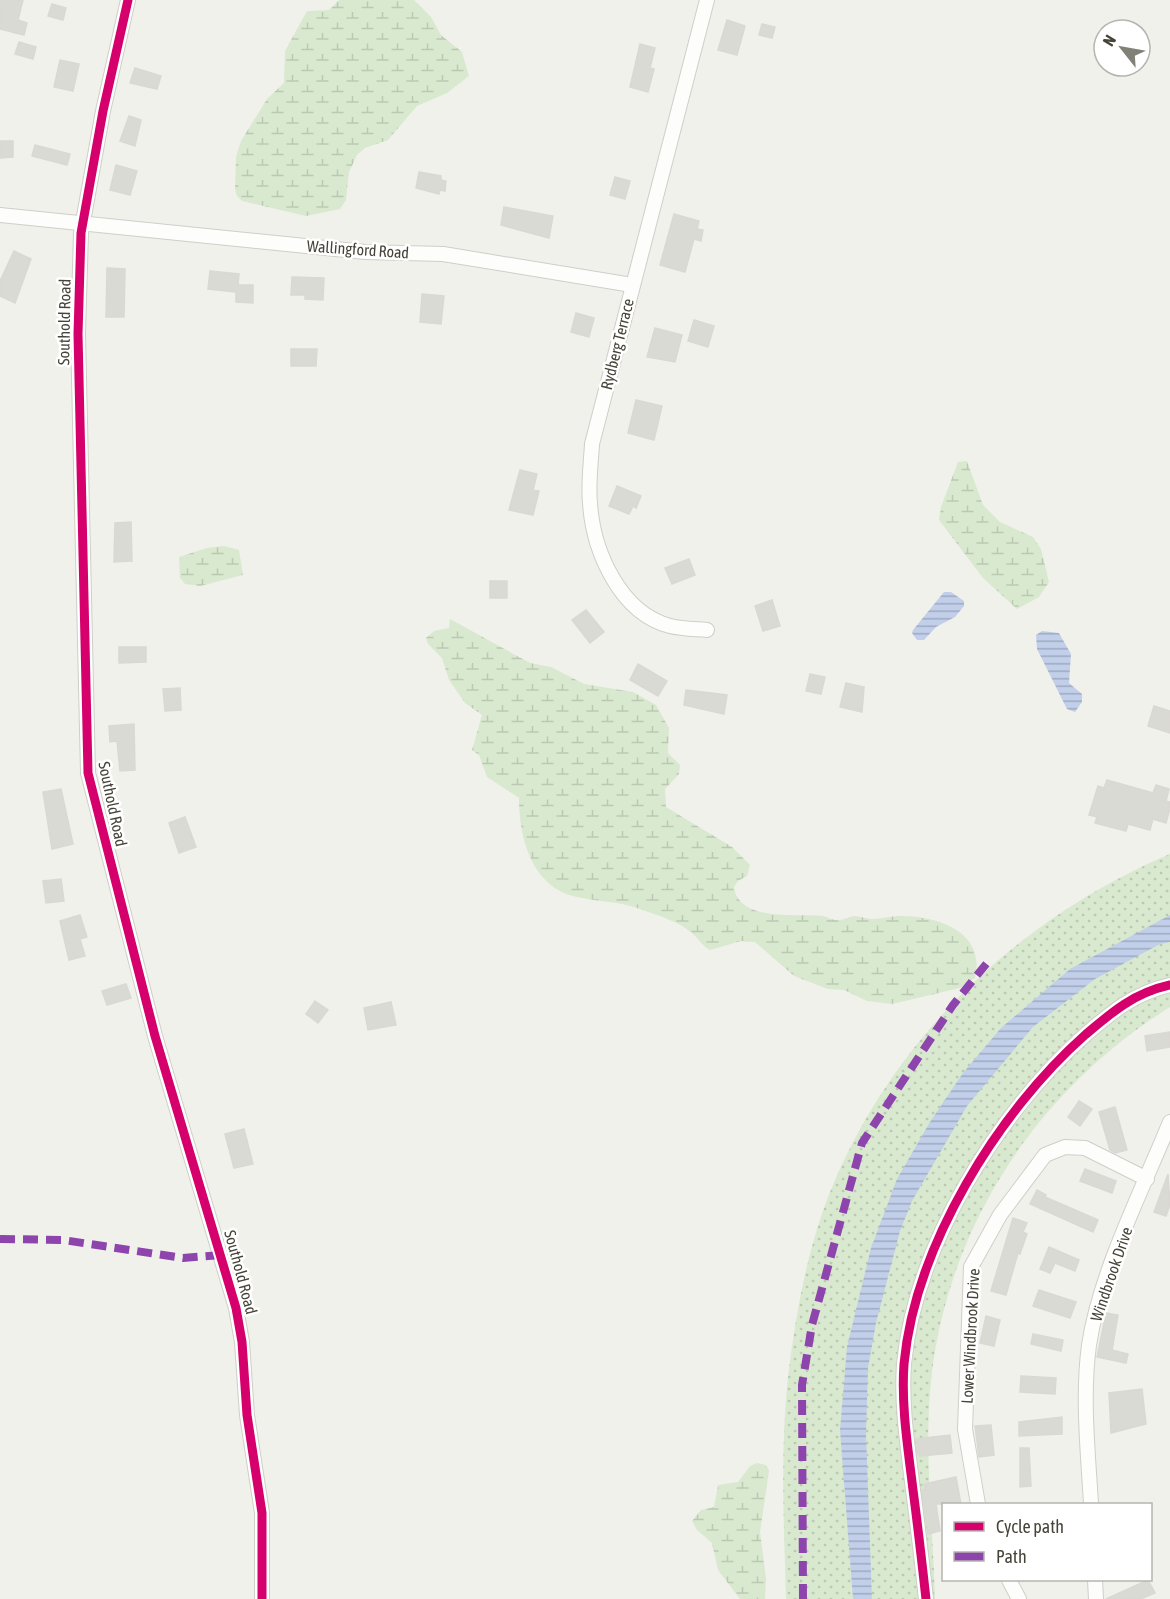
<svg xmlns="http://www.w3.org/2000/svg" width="1170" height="1599" font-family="'Asap Condensed',sans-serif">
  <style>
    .green { fill: url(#green-dots) }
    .wetland { fill: url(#wetland-marsh) }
    .water { fill: url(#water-rules) }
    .building { fill: #dadad4; stroke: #d9d8d2; stroke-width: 1.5 }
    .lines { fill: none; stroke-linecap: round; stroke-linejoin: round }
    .street-casing { stroke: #cfcec9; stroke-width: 16 }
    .street { stroke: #fdfdfc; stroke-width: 14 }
    .quiet { stroke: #8e44ad; stroke-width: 8; stroke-dasharray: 15 8; stroke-linecap: butt }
    .cycleway-casing { stroke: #fff; stroke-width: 13 }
    .cycleway { stroke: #d6006c; stroke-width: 9 }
    .labels { text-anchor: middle; stroke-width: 5; stroke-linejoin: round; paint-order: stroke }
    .street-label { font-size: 16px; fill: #464439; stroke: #fff }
  </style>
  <defs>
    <pattern id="green-dots" width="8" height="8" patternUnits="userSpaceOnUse" patternTransform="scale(1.5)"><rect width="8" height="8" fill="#d8e9cf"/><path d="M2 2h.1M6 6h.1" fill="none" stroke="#bbc9b2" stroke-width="1.8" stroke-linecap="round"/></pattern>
    <pattern id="wetland-marsh" width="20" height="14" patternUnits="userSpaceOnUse" patternTransform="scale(1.5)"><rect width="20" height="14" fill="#d8e9cf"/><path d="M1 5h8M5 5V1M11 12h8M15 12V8" fill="none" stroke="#bbc9b2"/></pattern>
    <pattern id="water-rules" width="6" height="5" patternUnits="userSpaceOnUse" patternTransform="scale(1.5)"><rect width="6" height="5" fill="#c1cfea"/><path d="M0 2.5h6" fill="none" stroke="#9faabf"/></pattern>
  </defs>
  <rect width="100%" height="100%" fill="#f1f1ec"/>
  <path class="green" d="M1170,854V1007C1041,1088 951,1219 932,1372C923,1445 933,1525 935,1599H786C784,1525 780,1450 788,1377C795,1320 805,1261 824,1208C883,1047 1014,920 1170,854Z"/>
  <g class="wetland">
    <path d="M339,0H414L431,17L441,35L462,52L469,76L447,93L417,106L388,140L365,148L357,155L349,172L346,200L340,209L306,216L242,201L237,196L235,189L236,157L241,141L267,99L284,83L285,51L307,11L329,10Z"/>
    <path d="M967,461L983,505L1000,522L1033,537L1041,549L1049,582L1039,597L1017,609L983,578L939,520L941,507L958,462Z"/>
    <path d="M224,546L239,550L243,575L200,586L185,584L180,578L179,557L207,548Z"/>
    <path d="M450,619L530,663L551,667L584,684L633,692L656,705L669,728L668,753L680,765L679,774L665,789L666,807L732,847L750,865L747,876L738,881L734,887C739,923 798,913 823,916C827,917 832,920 836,920C842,921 848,917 854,916C860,916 866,919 872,919C882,919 891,916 900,916C937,916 986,931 975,978L960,988L892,1004L867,1001L844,990L828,989L794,976L755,942L741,941L710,950C702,946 700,940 694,935C680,921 658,916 640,909C619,901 598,902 577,897C532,888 519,838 519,798L487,777L479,755L472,750L482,715L465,703L449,680L442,658L428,644L426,638L434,631L449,628Z"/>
    <path d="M757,1463L766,1465L769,1471L760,1532L766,1578L765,1599H740L718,1570L712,1543L697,1530L692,1521L701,1510L714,1507L718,1485L738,1482L750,1466Z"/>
  </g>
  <g class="water">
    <path d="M944,592H951L964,601V606L955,617L936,627L924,640H917L912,633L913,630Z"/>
    <path d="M1042,631L1059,633L1071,654L1069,683L1082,694V702L1075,712L1067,709L1037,649L1036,635Z"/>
    <path d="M1170,915V942L1160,944L1095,979L1033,1027L967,1106L912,1201L900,1231L876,1323L868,1368L866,1434L872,1599H853L840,1430L847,1347L871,1248L897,1179L930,1122L963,1073L1001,1028L1070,969Z"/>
  </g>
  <g class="building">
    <path d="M0,0H23L18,20L27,23L24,35L0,29Z"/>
    <path d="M52,4L66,8L63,20L48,16Z"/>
    <path d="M727,20L745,26L737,55L718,50Z"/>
    <path d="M762,24L775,27L772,38L759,35Z"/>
    <path d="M19,42L36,47L33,59L15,54Z"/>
    <path d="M640,44L655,48L650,68L654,69L648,92L630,87Z"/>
    <path d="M60,60L79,64L73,91L54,87Z"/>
    <path d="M135,68L161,76L157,89L130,83Z"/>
    <path d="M129,116L141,120L135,146L120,141Z"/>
    <path d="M0,141H13V157L0,158Z"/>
    <path d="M35,145L70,154L67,165L32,156Z"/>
    <path d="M116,165L137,171L130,195L110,190Z"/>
    <path d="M419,172L441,176V180L446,181L445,191L440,190L439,194L416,188Z"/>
    <path d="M615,177L630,181L625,199L610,195Z"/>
    <path d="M504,207L553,216L549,238L501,225Z"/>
    <path d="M674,214L699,221L697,229L703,230L701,241L694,239L685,272L660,265Z"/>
    <path d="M14,251L31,259L15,303L0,296V281Z"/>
    <path d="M107,268L125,269L124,317H106Z"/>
    <path d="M210,271L239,274L238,285H253V303L236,302V292L208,289Z"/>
    <path d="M292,277L324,278L323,300L305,299V295H291Z"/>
    <path d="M422,294L444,296L441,324L420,322Z"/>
    <path d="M576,313L594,318L589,337L571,332Z"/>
    <path d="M694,320L714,326L708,347L688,341Z"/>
    <path d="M655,328L682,335L675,362L647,357Z"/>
    <path d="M291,349H317L316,366H291Z"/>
    <path d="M636,400L662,406L654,440L628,433Z"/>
    <path d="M520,470L537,474L533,490L539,491L533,515L509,510Z"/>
    <path d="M617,486L641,496L636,508L633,506L629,514L609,506Z"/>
    <path d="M131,522L132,561L114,562L115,523Z"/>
    <path d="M689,559L695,575L672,584L665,568Z"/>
    <rect x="490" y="581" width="17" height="17"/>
    <path d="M772,600L780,626L763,631L755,606Z"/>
    <path d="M586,610L604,632L590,643L572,620Z"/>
    <path d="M119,647H146V662L119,663Z"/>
    <path d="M638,664L667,681L658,696L630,680Z"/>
    <path d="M810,674L825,677L821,694L806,691Z"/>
    <path d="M846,683L864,687L862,712L840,707Z"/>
    <path d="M180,688L181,710L165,711L163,689Z"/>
    <path d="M686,690L727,695L724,714L684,705Z"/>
    <path d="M1154,706L1170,711V733L1148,726Z"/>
    <path d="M134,724L135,770L120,771L117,741L110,742L109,726Z"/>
    <path d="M1107,780L1153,793L1156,785L1169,789L1166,801L1170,802V808L1166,823L1153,819L1150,830L1128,824L1126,831L1095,823L1097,817L1089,815L1098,786L1104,788Z"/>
    <path d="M61,789L73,844L52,849L43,792Z"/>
    <path d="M185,817L196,847L179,853L169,823Z"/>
    <path d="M61,879L64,901L46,903L43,881Z"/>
    <path d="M80,915L87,937L80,939L85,956L69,960L60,921Z"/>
    <path d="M126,984L131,998L107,1005L102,991Z"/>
    <path d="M315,1001L328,1010L318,1023L306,1014Z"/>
    <path d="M391,1002L396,1025L368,1030L364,1008Z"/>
    <path d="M1170,1032V1047L1147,1051L1145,1036Z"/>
    <path d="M1079,1101L1092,1109L1080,1126L1068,1117Z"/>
    <path d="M1115,1107L1127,1150L1115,1153L1110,1150L1099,1112Z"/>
    <path d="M244,1129L253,1164L234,1168L225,1134Z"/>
    <path d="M1085,1169L1116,1181L1112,1193L1080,1181Z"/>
    <path d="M1168,1174L1170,1205L1166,1216L1154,1212Z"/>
    <path d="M1037,1190L1046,1195L1045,1197L1098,1220L1093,1232L1030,1204Z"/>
    <path d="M1013,1218L1027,1223L1023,1232L1027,1234L1020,1254L1018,1253L1006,1295L991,1291Z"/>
    <path d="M1049,1247L1079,1260L1075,1271L1055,1263L1050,1273L1040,1269Z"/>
    <path d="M1039,1290L1076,1302L1070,1318L1033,1306Z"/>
    <path d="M1106,1313L1118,1315L1112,1350L1128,1354L1126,1363L1097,1357Z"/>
    <path d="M986,1316L1000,1320L994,1346L980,1343Z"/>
    <path d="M1033,1334L1063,1340L1061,1351L1031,1344Z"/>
    <path d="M1021,1376L1056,1378L1055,1394L1020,1392Z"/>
    <path d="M1142,1389L1146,1424L1111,1433L1109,1393Z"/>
    <path d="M1062,1417V1434L1019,1436V1422Z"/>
    <path d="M991,1425L994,1455L979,1457L975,1426Z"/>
    <path d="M950,1435L952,1453L920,1456L917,1453L916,1439Z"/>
    <path d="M1020,1448H1029L1031,1486L1020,1487Z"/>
    <path d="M956,1477L961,1504H936L940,1531L928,1534L922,1490H925L924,1484Z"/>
    <path d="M1148,1580L1155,1593L1141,1599H1106Z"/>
  </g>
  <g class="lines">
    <defs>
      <g id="street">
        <path d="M128,0L103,111L81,233L78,334L88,773L155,1036L236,1308L242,1342L247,1415L262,1513V1599"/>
        <path d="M0,215L365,252L443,254L632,285"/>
        <path d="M707,630C695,629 682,629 670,626C620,613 593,551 590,503C588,484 591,463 592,444L707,0"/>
        <path d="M978,1504L965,1429L971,1267L1000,1215L1045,1155L1065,1147L1085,1148L1147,1179"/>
        <path d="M1091,1504C1088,1452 1082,1397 1089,1345C1100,1272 1142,1191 1170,1122"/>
        <path d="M1009,1580L1019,1599"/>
        <path d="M1095,1580L1096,1599"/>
        <path d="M926,1599C922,1563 918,1527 913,1490C908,1448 901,1406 904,1364C915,1246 998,1112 1085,1035C1112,1012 1134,993 1170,985"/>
      </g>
    </defs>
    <use href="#street" class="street-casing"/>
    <use href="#street" class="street"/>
    <g class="quiet">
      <path d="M0,1239L63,1240L183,1258L221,1255"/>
      <path d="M803,1599L802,1385L812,1325L862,1143L953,1005L991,958"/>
    </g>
    <defs>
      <g id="cycleway">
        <path d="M128,0L103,111L81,233L78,334L88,773L155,1036L236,1308L242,1342L247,1415L262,1513V1599"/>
        <path d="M926,1599C922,1563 918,1527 913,1490C908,1448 901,1406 904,1364C915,1246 998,1112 1085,1035C1112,1012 1134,993 1170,985"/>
      </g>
    </defs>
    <use href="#cycleway" class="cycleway-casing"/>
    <use href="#cycleway" class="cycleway"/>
  </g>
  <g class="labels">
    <g class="street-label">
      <text transform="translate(358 249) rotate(4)" y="6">Wallingford Road</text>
      <text transform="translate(64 322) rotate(-89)" y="6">Southold Road</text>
      <text transform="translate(617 344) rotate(-76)" y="6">Rydberg Terrace</text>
      <text transform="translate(113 804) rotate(78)" y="6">Southold Road</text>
      <text transform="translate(241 1272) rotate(75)" y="6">Southold Road</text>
      <text transform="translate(1111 1274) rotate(-71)" y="6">Windbrook Drive</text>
      <text transform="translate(970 1336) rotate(-87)" y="6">Lower Windbrook Drive</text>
    </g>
  </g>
  <rect x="942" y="1503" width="210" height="78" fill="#ffffff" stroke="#b5b4b0" stroke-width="1.5"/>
  <rect x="954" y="1522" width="30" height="9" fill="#d6006c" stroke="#b5b4b0" stroke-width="1.5"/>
  <text x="996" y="1533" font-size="18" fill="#464439">Cycle path</text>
  <rect x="954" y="1552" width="30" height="9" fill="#8e44ad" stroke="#b5b4b0" stroke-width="1.5"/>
  <text x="996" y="1563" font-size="18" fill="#464439">Path</text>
  <g transform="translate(1122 48) rotate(301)"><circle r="28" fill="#ffffff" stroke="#b5b4b0" stroke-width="1.5"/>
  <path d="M0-4.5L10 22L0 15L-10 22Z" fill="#828178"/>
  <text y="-9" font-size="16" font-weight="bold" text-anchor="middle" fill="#464439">N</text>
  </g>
</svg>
